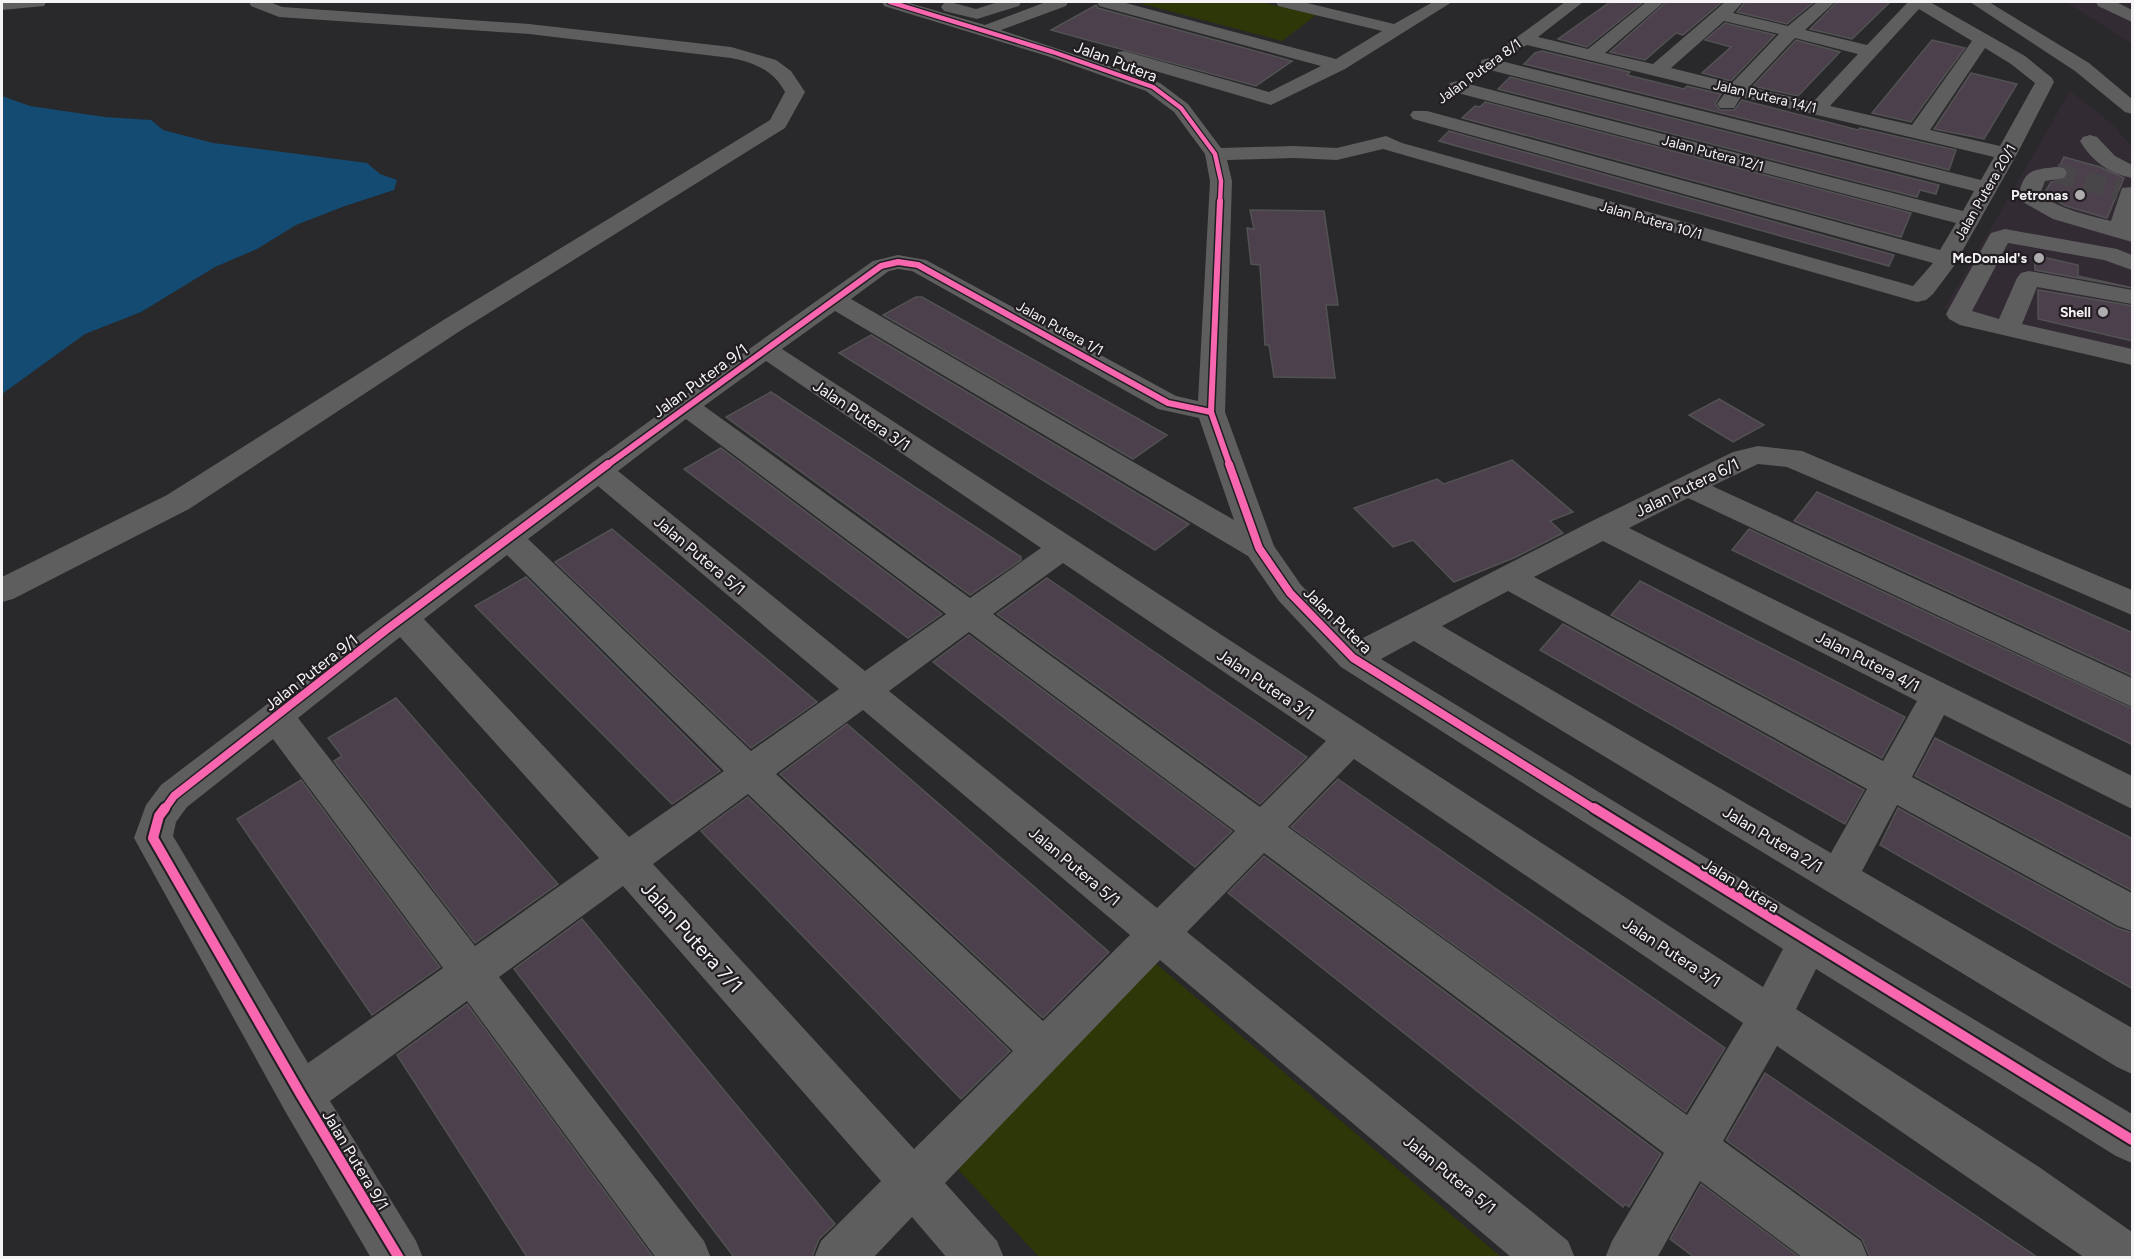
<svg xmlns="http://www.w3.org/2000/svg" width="2134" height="1259" font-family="Figtree,sans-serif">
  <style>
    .built { fill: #322b34 }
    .green { fill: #2e3707 }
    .water { fill: #144b73 }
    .building { fill: #4b404c; stroke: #535253; stroke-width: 1.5 }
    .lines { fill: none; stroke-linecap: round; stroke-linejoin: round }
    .minor-tunnel { stroke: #484649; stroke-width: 20; stroke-dasharray: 20 10; stroke-linecap: butt }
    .minor { fill: #5f5e5f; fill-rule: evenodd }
    .cycleway-far3-casing { stroke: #211d21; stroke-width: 7 }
    .cycleway-far2-casing { stroke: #211d21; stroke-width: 9 }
    .cycleway-far1-casing { stroke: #211d21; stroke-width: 11 }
    .cycleway-casing { stroke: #211d21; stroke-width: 14 }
    .cycleway-far3 { stroke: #f766af; stroke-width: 4.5 }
    .cycleway-far2 { stroke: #f766af; stroke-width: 6 }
    .cycleway-far1 { stroke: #f766af; stroke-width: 8 }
    .cycleway { stroke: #f766af; stroke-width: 10 }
    .poi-dot { fill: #aeacaf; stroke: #211d21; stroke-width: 2 }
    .labels { text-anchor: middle; stroke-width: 4.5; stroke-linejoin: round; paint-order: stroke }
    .far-street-label { font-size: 14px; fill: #f6f3f6; stroke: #211d21 }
    .far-poi-label { font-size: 14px; font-weight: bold; fill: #f6f3f6; stroke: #211d21; text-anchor: end }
    .street-label { font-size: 16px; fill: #f6f3f6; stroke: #211d21 }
    .near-street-label { font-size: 20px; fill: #f6f3f6; stroke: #211d21 }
  </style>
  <rect width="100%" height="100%" fill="#29282a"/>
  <g class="built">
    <path d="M2066,2H2132V44Z"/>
    <path d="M2070,91L2110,122L2132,147V349L1944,309Z"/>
  </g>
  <g class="green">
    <path d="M1135,2H1261L1316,15L1282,41Z"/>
    <path d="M1152,960L1501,1257H1039L955,1166Z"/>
  </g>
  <path class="water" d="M2,96L30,106L105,117L151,120L163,130L213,143L367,163L380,174L397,180L394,190L345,206L296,225L257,249L215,267L141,312L85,334L2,394Z"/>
  <g class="building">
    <path d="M1610,2H1643L1587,47L1558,39Z"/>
    <path d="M1666,2H1722L1683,35L1676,33L1645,60L1610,52Z"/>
    <path d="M1745,2H1814L1787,24L1737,12Z"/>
    <path d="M1837,2H1890L1852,39L1810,29Z"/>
    <path d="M1096,5L1098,8L1292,61L1256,86L1051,30Z"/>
    <path d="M1725,23L1775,35L1731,81L1702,73L1731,47L1705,40Z"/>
    <path d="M1796,40L1840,52L1798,96L1753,86Z"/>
    <path d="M1932,40L1965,48L1911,122L1872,113Z"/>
    <path d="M1542,51L1630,72L1627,75L1684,89L1687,86L1721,94L1715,104L1720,110H1734L1742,100L1858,130L1860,128L1956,150L1949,170L1945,169L1524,64L1535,53Z"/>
    <path d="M1971,73L2017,84L1984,139L1934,129Z"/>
    <path d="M1510,77L1939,185L1936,194L1920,190L1917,197L1498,89Z"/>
    <path d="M1485,102L1911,213L1901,237L1462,118L1475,106L1480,107Z"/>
    <path d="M1449,131L1894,255L1889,266L1439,141Z"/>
    <path d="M2064,157L2100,167L2124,178L2107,218L2066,206L2044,194L2051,182L2064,180L2069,174L2066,167L2060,165Z"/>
    <path d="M1250,210L1324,211L1338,305H1326L1335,378L1274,377L1269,345H1265L1260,265L1251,264L1247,228L1254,229Z"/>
    <path d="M2034,255L2078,265V276L2133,288L2035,270Z"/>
    <path d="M2038,290L2133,306V341L2038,319Z"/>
    <path d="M916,297H922L1167,435L1133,459L883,315Z"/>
    <path d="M871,335L1189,524L1155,550L839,353Z"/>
    <path d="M771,392L1021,557V560L970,595L726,417Z"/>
    <path d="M1719,399L1764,425L1733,442L1689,415Z"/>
    <path d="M721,448L942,614L908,638L684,469Z"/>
    <path d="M1512,460L1573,512L1550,521L1563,533L1516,557L1454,582L1413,540L1393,547L1354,508L1437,479L1444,484Z"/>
    <path d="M1817,492L2133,633V676L1794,521Z"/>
    <path d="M612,529L744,640L817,702L751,748L555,562Z"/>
    <path d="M1749,529L2133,709V745L1732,550Z"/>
    <path d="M526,577L720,771L672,804L475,606Z"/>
    <path d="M1047,578L1121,629L1307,757L1260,804L997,614Z"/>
    <path d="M1640,581L1905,717L1882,758L1611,615Z"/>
    <path d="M1563,624L1864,790L1845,824L1540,650Z"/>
    <path d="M969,635L1232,831L1195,867L933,662Z"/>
    <path d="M396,698L558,884L475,943L334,761L342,756L328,738Z"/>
    <path d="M847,724L1109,952L1043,1018L780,774Z"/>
    <path d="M1935,738L2133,839V891L1915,776Z"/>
    <path d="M1338,779L1725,1048L1686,1112L1291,827Z"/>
    <path d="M301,780L440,967L372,1015L237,819Z"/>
    <path d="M748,797L1010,1051L961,1099L701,831Z"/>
    <path d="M1898,808L2117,928L2133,933V989L1880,845Z"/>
    <path d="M1264,856L1661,1154L1629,1207L1625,1204L1623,1207L1228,893Z"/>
    <path d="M582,919L835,1224L819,1239L812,1257H734L514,969Z"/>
    <path d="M467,1004L653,1257H527L397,1055Z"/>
    <path d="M1765,1073L1884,1154L2037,1257H1870L1862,1239L1726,1140Z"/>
    <path d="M1701,1184L1799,1257H1694L1670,1239Z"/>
  </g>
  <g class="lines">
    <path class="minor-tunnel" d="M2056,173L2119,190"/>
    <g class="minor">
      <path d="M2,2H46L44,6L2,10Z"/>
      <path d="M249,2H270L282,7L529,24L731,47L776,60L791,71L805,92L785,128L463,329L189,509L13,599L2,602V577L167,495L445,319L770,120L785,92C773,70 755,63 731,58L529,34L279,17L251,6Z"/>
      <path d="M882,2H906L985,25L1046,2H1068L1066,6L1001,30L1160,83L1188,104L1221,148L1294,146L1337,148L1386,136L1402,143L1913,286L1933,263L1413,119L1410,115L1413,111H1427L1940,250L1956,223L1450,91L1447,87L1450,83L1457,81L1963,211L1974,191L1482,68L1480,64L1482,60L1489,58L1981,180L1994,157L1741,97L1734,108H1720L1717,104L1725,93L1527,45L1511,53L1505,52L1502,48L1565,2H1583L1538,37L1588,49L1646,2H1664L1605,53L1653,64L1725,2H1743L1733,13L1788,26L1817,2H1835L1805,30L1867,45L1908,2H1930L2025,56L2052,78L2054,82L2017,154L1954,266L1933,294L1926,300L1917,302L1383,149L1337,160L1294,158L1227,160L1232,181L1225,412L1274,546L1301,585L1357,641L1592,521L1733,452L1758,446L1802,451L2132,590V615L1787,467L1758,464L1712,486L2132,678V707L1688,498L1629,528L2132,776V809L1944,715L1912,777L2132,893V931L2118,926L1897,805L1862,871L2132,1028V1074L2117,1067L1414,641L1381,659L1823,929L2132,1114V1163L2116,1156L1816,969L1796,1009L2039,1167L2132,1232V1258H2085L1777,1046L1723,1141L1861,1241L1868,1258H1803L1700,1181L1657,1258H1605L1612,1241L1664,1153L1264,853L1187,932L1568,1241L1575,1258H1512L1160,960L945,1183L997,1241L1004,1258H947L912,1217L873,1258H814L821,1241L881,1181L623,886L499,977L704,1241L711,1258H656L467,1001L330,1101L416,1241L423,1258H371L285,1111L134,838L146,805L161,785C395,606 632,431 873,261L898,255L926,260L1176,396L1198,401L1210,181L1205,154L1174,112L1146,91L1047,56L884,6ZM1919,9L1972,41L1912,125L1830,106ZM1724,21L1779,34L1732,83L1671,68ZM1795,38L1858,54L1813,102L1749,87ZM1985,48L2011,64L2035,83L2000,146L1930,130ZM898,269L912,271L1158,409L1199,418L1234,520L851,299L889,271ZM835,311L1248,556L1279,601L1341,667L1783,949L1763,987L782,349ZM766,361L1041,548L970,598L704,406ZM686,419L946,614L865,671L618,471ZM598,486L839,689L751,751L528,539ZM1603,541L1917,701L1883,761L1534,577ZM507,555L724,771L629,837L424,619ZM1063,563L1326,741L1260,807L993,614ZM1508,591L1867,789L1831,853L1442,626ZM969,632L1235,831L1157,908L889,691ZM400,637L599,858L475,946L298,718ZM863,710L1130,935L1043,1021L776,774ZM273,739L443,968L308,1063L173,836L176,822L187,807ZM1354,759L1743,1023L1687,1115L1288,827ZM748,794L1013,1051L914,1149L653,864Z"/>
      <path d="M950,2L976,9L998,2H1021L1019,6L977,19L944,11L941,7L944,3Z"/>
      <path d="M1097,2H1122L1336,59L1382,31L1278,6L1276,2H1303L1394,24L1433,2H1452L1345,69L1271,105L1118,60L1115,56L1118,52L1124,51L1269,92L1321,66L1099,6Z"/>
      <path d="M1970,2H1989L2089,63L2132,99V114L2125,112L2075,71Z"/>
      <path d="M2096,2H2116L2132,10V22L2098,6Z"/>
      <path d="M2090,135L2097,137L2115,156L2132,165V178C2109,174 2092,161 2080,141L2083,137Z"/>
      <path d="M2056,167L2064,168L2067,173L2064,178L2045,181L2040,194C2061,210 2087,215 2111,221L2122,188L2132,187V242L2053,219L2021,201L2018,196C2025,170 2030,170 2056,167Z"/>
      <path d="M2005,229L2117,249L2132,255V270L2104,260L2008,243L1972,311L1999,319L2017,278L2021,273L2029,271L2132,290V304L2037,287L2022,324L2132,349V365L1960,325L1949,319L1946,314L1988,238L1991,233Z"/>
    </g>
    <defs>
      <path id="cycleway-far3" d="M890,2L1053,52L1153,87L1181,108L1215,154L1221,181L1220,202"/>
      <g id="cycleway-far2">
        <path d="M1220,201L1211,412L1230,466"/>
        <path d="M606,466L881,266L898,262L918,265L1168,403L1211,412"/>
      </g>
      <g id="cycleway-far1">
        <path d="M1229,464L1259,548L1290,593L1353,658L1596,810"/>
        <path d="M164,810L174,796L386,630L608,464"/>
      </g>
      <g id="cycleway">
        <path d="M165,808L159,816L153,838L301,1095L399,1258"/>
        <path d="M1594,808L2132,1140"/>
      </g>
    </defs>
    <use href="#cycleway-far3" class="cycleway-far3-casing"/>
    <use href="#cycleway-far2" class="cycleway-far2-casing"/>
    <use href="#cycleway-far1" class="cycleway-far1-casing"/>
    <use href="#cycleway" class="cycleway-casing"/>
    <use href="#cycleway-far3" class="cycleway-far3"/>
    <use href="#cycleway-far2" class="cycleway-far2"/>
    <use href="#cycleway-far1" class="cycleway-far1"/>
    <use href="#cycleway" class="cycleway"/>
  </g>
  <g class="poi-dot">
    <circle cx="2080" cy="195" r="6"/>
    <circle cx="2039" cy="258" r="6"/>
    <circle cx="2103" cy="312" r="6"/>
  </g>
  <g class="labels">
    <g class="far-street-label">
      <text transform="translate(1479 71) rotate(-36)" y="5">Jalan Putera 8/1</text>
      <text transform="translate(1765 96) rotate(13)" y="5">Jalan Putera 14/1</text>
      <text transform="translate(1713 153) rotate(15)" y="5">Jalan Putera 12/1</text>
      <text transform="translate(1985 192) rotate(-60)" y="5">Jalan Putera 20/1</text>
      <text transform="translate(1651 220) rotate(16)" y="5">Jalan Putera 10/1</text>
      <text transform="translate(1060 328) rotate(29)" y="5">Jalan Putera 1/1</text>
    </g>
    <g class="far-poi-label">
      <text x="2068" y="200">Petronas</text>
      <text x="2027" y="263">McDonald's</text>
      <text x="2091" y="317">Shell</text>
    </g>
    <g class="street-label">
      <text transform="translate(1116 61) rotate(21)" y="6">Jalan Putera</text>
      <text transform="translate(700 380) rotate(-36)" y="6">Jalan Putera 9/1</text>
      <text transform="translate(862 415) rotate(34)" y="6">Jalan Putera 3/1</text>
      <text transform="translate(1687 487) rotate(-26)" y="6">Jalan Putera 6/1</text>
      <text transform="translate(700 555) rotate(40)" y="6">Jalan Putera 5/1</text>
      <text transform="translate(1338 620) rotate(44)" y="6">Jalan Putera</text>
      <text transform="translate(1868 661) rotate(27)" y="6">Jalan Putera 4/1</text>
      <text transform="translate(311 672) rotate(-38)" y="6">Jalan Putera 9/1</text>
      <text transform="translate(1266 684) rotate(34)" y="6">Jalan Putera 3/1</text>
      <text transform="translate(1773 839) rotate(31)" y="6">Jalan Putera 2/1</text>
      <text transform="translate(1075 866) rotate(40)" y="6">Jalan Putera 5/1</text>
      <text transform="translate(1741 885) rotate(32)" y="6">Jalan Putera</text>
      <text transform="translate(1672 952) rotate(33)" y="6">Jalan Putera 3/1</text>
      <text transform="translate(356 1160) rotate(59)" y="6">Jalan Putera 9/1</text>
      <text transform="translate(1450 1174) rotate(39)" y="6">Jalan Putera 5/1</text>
    </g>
    <g class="near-street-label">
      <text transform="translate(692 937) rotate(48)" y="7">Jalan Putera 7/1</text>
    </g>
  </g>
  <rect width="2134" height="1259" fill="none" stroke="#f6f3f6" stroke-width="6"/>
</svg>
